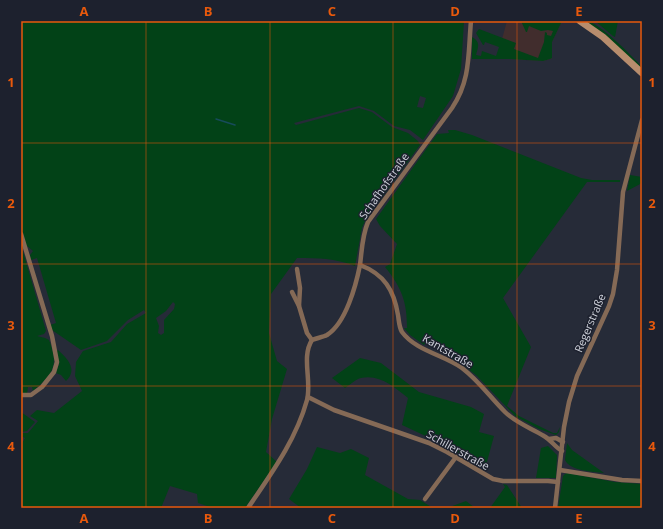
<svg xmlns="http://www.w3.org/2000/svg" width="663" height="529" font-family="'Open Sans',sans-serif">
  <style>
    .education { fill: #412d2d }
    .green { fill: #024217; fill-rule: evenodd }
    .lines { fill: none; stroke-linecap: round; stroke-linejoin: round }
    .stream { stroke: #174b5b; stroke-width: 1.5 }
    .minor { stroke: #856a56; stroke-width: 4.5 }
    .secondary { stroke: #b78d6d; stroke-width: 7 }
    .grid { fill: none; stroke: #e8590c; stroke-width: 1; stroke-opacity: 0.55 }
    .labels { text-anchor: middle; stroke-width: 3; stroke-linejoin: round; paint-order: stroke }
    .street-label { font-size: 11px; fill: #cfd2db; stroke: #1d212e }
    .neatline { fill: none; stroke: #e8590c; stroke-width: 1.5 }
    .grid-label { font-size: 13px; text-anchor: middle; font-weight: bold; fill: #e8590c }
  </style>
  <rect width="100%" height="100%" fill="#262b38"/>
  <path class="education" d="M507,21H562L552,42V58L550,59L543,61L510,59L502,39Z"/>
  <g class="green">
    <path d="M21,21H464L461,69L453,96L423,140L410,130L394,126L374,111L359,106L294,123L296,125L359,108L372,112L392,127L408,133L418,141L420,145L365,221L362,228L355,266C334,258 319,258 297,258L271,294L269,333L277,361L287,369L272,419L266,452L277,462L245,508H213L198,503L197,494L170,486L161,508H21V445L25,438L21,436V433H28L38,421L30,416L37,410L54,413L82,391L75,376L76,362L83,351L111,342L127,324L146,313L144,310L128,320L107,341L81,350L52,330L50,325L56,323L37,258L31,260L30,255L33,251L27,246L22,248L46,331L44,334L37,336L45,338L49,340C60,366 52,375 33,391L32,387H28L27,394H21ZM420,96L426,98L423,108L417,107ZM173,302L175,304L174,309L164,320V333L161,335L158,333L159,326L156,318L166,311Z"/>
    <path d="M521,21H562L552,42V58L550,59L543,61L510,59H472V37C481,42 478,47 476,55L481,56L482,51L496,56L499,47L485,42L484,45H483L476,33L479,29L516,43L514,49L538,58L544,42L545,32L547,33V35L551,36L553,31L548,30L541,31L529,26L527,32H526Z"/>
    <path d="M586,21C598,21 632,56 642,67V70Z"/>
    <path d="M595,21H618L615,37L613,36Z"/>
    <path d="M448,130H455L472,135L581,178L592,180H620V182H587L503,298L531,347L507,406L519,416L553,433H557L560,427L559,432L556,435L539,429L515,416L477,376L462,364L451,358L452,354L427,340L424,345L410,335L404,328H407C407,302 402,288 385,267L390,264L397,244L380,226L376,219L437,134L449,133Z"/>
    <path d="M630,175L642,177V183L627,191Z"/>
    <path d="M58,350C68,359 78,370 66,381L61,375L56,373L59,364L57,351Z"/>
    <path d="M360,358L381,363L419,392L471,407L484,414L479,432L494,436L485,469C458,452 431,438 402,425L408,398C394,387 380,374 361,378C356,379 350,385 345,388L332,378Z"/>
    <path d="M21,412L35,422L27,431L21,432Z"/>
    <path d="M567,443L572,450L604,473C594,472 570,471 565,460Z"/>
    <path d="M548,446L557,455L556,478H536L541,448Z"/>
    <path d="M317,447L340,453L351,449L369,458L365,475L408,499L420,500L433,508H301L289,499L307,469Z"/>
    <path d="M567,473L615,482L642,484V508H558L563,476L565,474Z"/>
    <path d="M503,484L507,485L522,508H490L505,487Z"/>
    <path d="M466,501L475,508H447Z"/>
  </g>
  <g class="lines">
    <path class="stream" d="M216,119L235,125"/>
    <g class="minor">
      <path d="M21,234L52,336L57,362L54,372L42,387L31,395H21"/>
      <path d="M360,265C384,274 394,290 398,315C399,321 399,327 402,332C416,351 444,355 462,368C479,381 490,397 505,412C516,423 531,428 544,436C551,440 555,447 562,451"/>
      <path d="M297,269L300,288L299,306"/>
      <path d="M292,292L299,306L307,333L312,340"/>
      <path d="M308,397L334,410L429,443L447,452L493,479L503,481H548L558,482"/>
      <path d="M549,439L556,438L563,442"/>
      <path d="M560,470L622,480L642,481"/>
      <path d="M425,499L456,457"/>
      <path d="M248,508C271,474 296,440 307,400C312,381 301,357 312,340C317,338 323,337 327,335C346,323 356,285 360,265C362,250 362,236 368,222L452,108C471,80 468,53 471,21"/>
      <path d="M555,508L564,427L569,402L577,376L609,306L613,294L617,270L623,192L642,120"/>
    </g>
    <path class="secondary" d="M580,21L603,37L642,73"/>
  </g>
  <path class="grid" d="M146,21V508M270,21V508M393,21V508M517,21V508M21,143H642M21,264H642M21,386H642"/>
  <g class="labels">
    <g class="street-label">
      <text transform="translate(384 186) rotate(-55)" y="4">Schafhofstraße</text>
      <text transform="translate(590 323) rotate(-67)" y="4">Regerstraße</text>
      <text transform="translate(448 351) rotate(30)" y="4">Kantstraße</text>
      <text transform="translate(458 450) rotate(29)" y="4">Schillerstraße</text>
    </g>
  </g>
  <rect width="663" height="529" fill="none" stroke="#1d212e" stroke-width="44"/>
  <rect x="22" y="22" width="619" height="485" class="neatline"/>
  <g class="grid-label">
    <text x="84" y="16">A</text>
    <text x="208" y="16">B</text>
    <text x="332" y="16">C</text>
    <text x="455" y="16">D</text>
    <text x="579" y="16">E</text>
    <text x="11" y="87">1</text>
    <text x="652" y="87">1</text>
    <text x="11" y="208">2</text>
    <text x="652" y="208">2</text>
    <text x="11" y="330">3</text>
    <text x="652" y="330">3</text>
    <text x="11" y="451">4</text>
    <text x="652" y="451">4</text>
    <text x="84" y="523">A</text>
    <text x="208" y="523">B</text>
    <text x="332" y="523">C</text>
    <text x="455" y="523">D</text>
    <text x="579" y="523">E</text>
  </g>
</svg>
